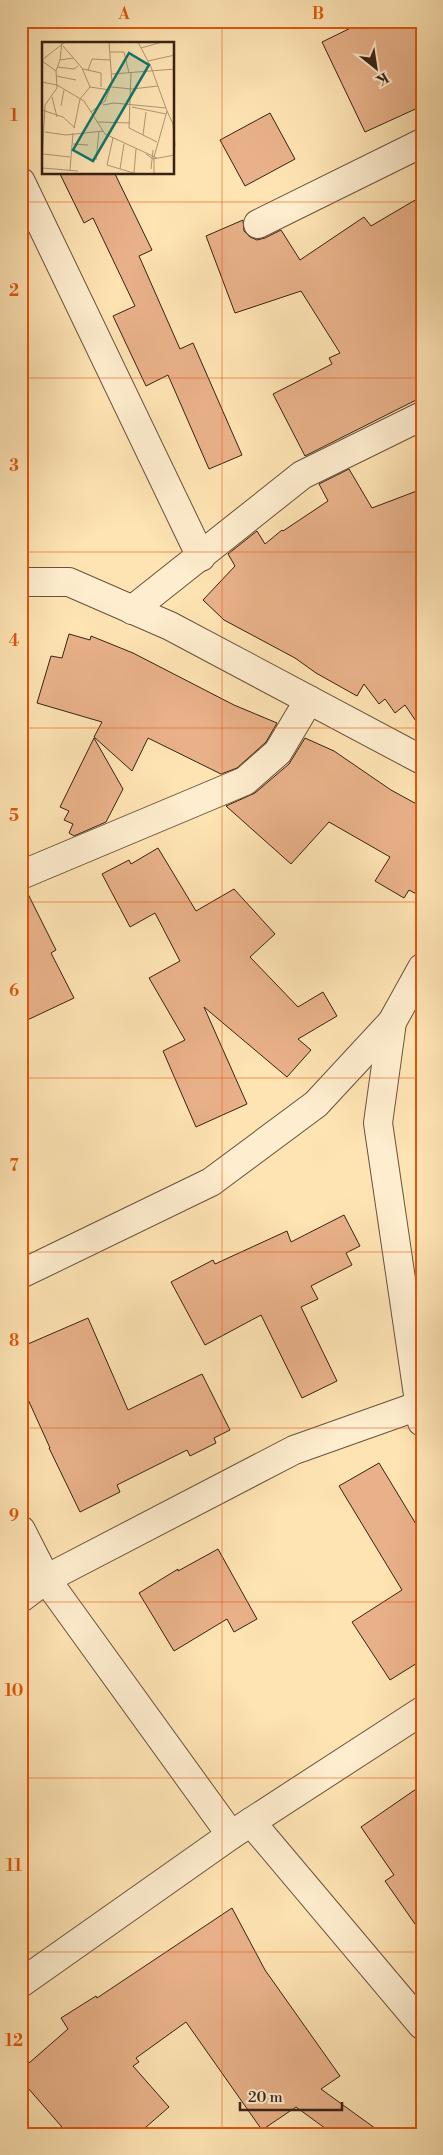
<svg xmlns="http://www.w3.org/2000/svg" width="443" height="2155" font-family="'Libre Bodoni',serif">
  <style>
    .building { fill: #e9b189; stroke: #372215 }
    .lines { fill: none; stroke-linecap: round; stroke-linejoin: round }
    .minor-casing { stroke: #69523c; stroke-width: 30 }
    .minor { stroke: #feedce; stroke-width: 28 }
    .grid { fill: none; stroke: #df560c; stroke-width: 1; stroke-opacity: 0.55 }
    .inset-road { fill: none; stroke: #ae9674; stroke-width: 1 }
    .view { fill: #0f766e; fill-opacity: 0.15; stroke: #0f766e; stroke-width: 2.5 }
    .inset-edge { fill: none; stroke: #372215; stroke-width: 2.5 }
    .neatline { fill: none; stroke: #df560c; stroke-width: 2 }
    .grid-label { font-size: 16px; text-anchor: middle; font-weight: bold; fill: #df560c }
  </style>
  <rect width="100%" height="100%" fill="#fee3b3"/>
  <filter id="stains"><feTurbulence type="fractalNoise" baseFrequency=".004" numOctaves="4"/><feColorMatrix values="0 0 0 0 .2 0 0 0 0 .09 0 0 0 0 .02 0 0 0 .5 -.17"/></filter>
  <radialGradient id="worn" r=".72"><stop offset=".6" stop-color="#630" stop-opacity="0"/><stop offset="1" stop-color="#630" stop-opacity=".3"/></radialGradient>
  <g class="building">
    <path d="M365,21H413L422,41V106L365,132L322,42Z"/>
    <path d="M270,113L295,159L245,186L220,140Z"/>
    <path d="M60,174H115L152,250L139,256L180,349L193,343L242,455L209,469L168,375L146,386L113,316L135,306L93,218L84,223Z"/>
    <path d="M422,196V397L305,456L273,394L332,364L329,358L340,353L301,291L235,313L206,236L243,220L244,231L250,237L257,240L265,238L281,230L300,260L364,217L371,226Z"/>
    <path d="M349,469L372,508L422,489V730L405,705L395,713L385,699L379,704L364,684L357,696L316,673L295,658L224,620L203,600L235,566L228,554L257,531L265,544L282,530L283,531L328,501L319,484Z"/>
    <path d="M69,634L90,640L91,636L133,653L234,705L277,723L266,742L237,768L221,774L148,738L132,771L94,737L102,722L37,703L51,656L62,658Z"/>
    <path d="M94,738L123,789L106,822L74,836L69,833L73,824L64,820L69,811L60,807Z"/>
    <path d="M305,738L334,751L391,790L422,807V897L409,890L404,898L375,881L390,857L329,822L291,864L226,806L255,793L289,764Z"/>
    <path d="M158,848L196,911L234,889L275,934L250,957L298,1007L323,992L337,1016L298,1039L311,1050L287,1077L204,1007L247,1104L196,1127L163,1051L185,1040L149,978L180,961L155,913L130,927L102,874L129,860L131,864Z"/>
    <path d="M21,890H26L56,950L51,953L74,998L21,1023Z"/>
    <path d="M344,1215L360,1246L346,1253L352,1265L311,1286L318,1299L301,1307L337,1381L302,1398L261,1315L205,1345L171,1282L213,1260L215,1264L287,1231L291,1242Z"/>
    <path d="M88,1318L128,1410L202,1374L230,1430L214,1438L216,1443L190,1456L187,1450L117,1485L120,1492L80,1512L49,1448H50L21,1384V1347Z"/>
    <path d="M379,1463L422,1534V1660L390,1680L352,1622L402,1590L339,1486Z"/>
    <path d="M218,1549L257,1619L234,1632L227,1619L174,1651L139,1593L178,1569V1571Z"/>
    <path d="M422,1785V1934L385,1881L394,1875L361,1827Z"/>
    <path d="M232,1908L265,1970L340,2076L321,2089L383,2134H333L296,2107L262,2130L186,2022L136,2058L139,2062L133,2066L169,2107L138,2134H68L21,2080V2070L68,2029L61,2018L96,1996L97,1998Z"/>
  </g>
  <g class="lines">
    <defs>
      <g id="minor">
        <path d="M21,182L201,557"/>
        <path d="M258,224L422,143"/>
        <path d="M21,582H69L170,626L422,760"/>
        <path d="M132,610L302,475L422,416"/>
        <path d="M21,875L245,781L278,752L309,700"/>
        <path d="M422,968L392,1022L378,1123L422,1422"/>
        <path d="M21,1274L211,1182L316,1104L392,1022"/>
        <path d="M21,1530L46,1579L231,1835"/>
        <path d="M21,1598L46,1579L294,1450L418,1406"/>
        <path d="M251,1822L422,2025"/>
        <path d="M21,1983L231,1835L422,1711"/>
      </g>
    </defs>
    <use href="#minor" class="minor-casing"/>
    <use href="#minor" class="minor"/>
  </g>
  <path class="grid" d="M222,21V2134M21,202H422M21,378H422M21,552H422M21,728H422M21,902H422M21,1078H422M21,1252H422M21,1428H422M21,1602H422M21,1778H422M21,1952H422"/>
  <g transform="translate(42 42)">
    <rect width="132" height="132" fill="#fee3b3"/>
    <path class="inset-road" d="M96,0L109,25L125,69L112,115V132M21,4L40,26L48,45L38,57L32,86M99,6L120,0M68,10H82L87,31M0,18L23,0M18,18L20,0M0,19L14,29M106,19L133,13M15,25L32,27L36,24M41,27L59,31V45M46,28L50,17L68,18M89,31L87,86L115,100M70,32L133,27M14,34L34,38M0,40L15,43L42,59L63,92L115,116M48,45L68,48M69,45L90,47L116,44M10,55L15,75M61,63L72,61L124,66M19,64L22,48M90,65L124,72M0,68L21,75L33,86M125,69L131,82L133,104M49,70L63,59L70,41L67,0M56,80L88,81M3,90L24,93L61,89M101,93L104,70M71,96L65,123L95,132M31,102L46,103M1,112L28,115M104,112L111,117L133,113M54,118L57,89M0,121L3,63L15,46L14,29L18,18L31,16M0,126L36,129M78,127L82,102M109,127L111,108M28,128L31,91M92,131L94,107"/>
    <path class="view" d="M87,11L107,23L51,119L31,108Z"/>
    <rect width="132" height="132" class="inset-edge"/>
  </g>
  <rect width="443" height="2155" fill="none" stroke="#fee3b3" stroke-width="55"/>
  <g transform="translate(376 68) rotate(150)" stroke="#feedce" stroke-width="4" paint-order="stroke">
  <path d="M0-4L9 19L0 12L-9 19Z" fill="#372215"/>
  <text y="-8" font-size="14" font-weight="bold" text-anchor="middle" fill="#372215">K</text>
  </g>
  <path d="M240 2102v8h102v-8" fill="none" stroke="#372215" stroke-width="2.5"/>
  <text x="248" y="2102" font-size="15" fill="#372215" stroke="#feedce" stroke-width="4" paint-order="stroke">20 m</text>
  <rect x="28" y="28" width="388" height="2100" class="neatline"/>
  <g class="grid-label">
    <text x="124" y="19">A</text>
    <text x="318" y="19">B</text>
    <text x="14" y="121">1</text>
    <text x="14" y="296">2</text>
    <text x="14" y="471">3</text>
    <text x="14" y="646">4</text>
    <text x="14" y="821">5</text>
    <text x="14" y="996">6</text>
    <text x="14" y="1171">7</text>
    <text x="14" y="1346">8</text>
    <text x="14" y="1521">9</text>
    <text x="14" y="1696">10</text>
    <text x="14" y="1871">11</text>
    <text x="14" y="2046">12</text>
  </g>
  <rect width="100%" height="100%" filter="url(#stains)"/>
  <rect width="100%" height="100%" fill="url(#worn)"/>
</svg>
